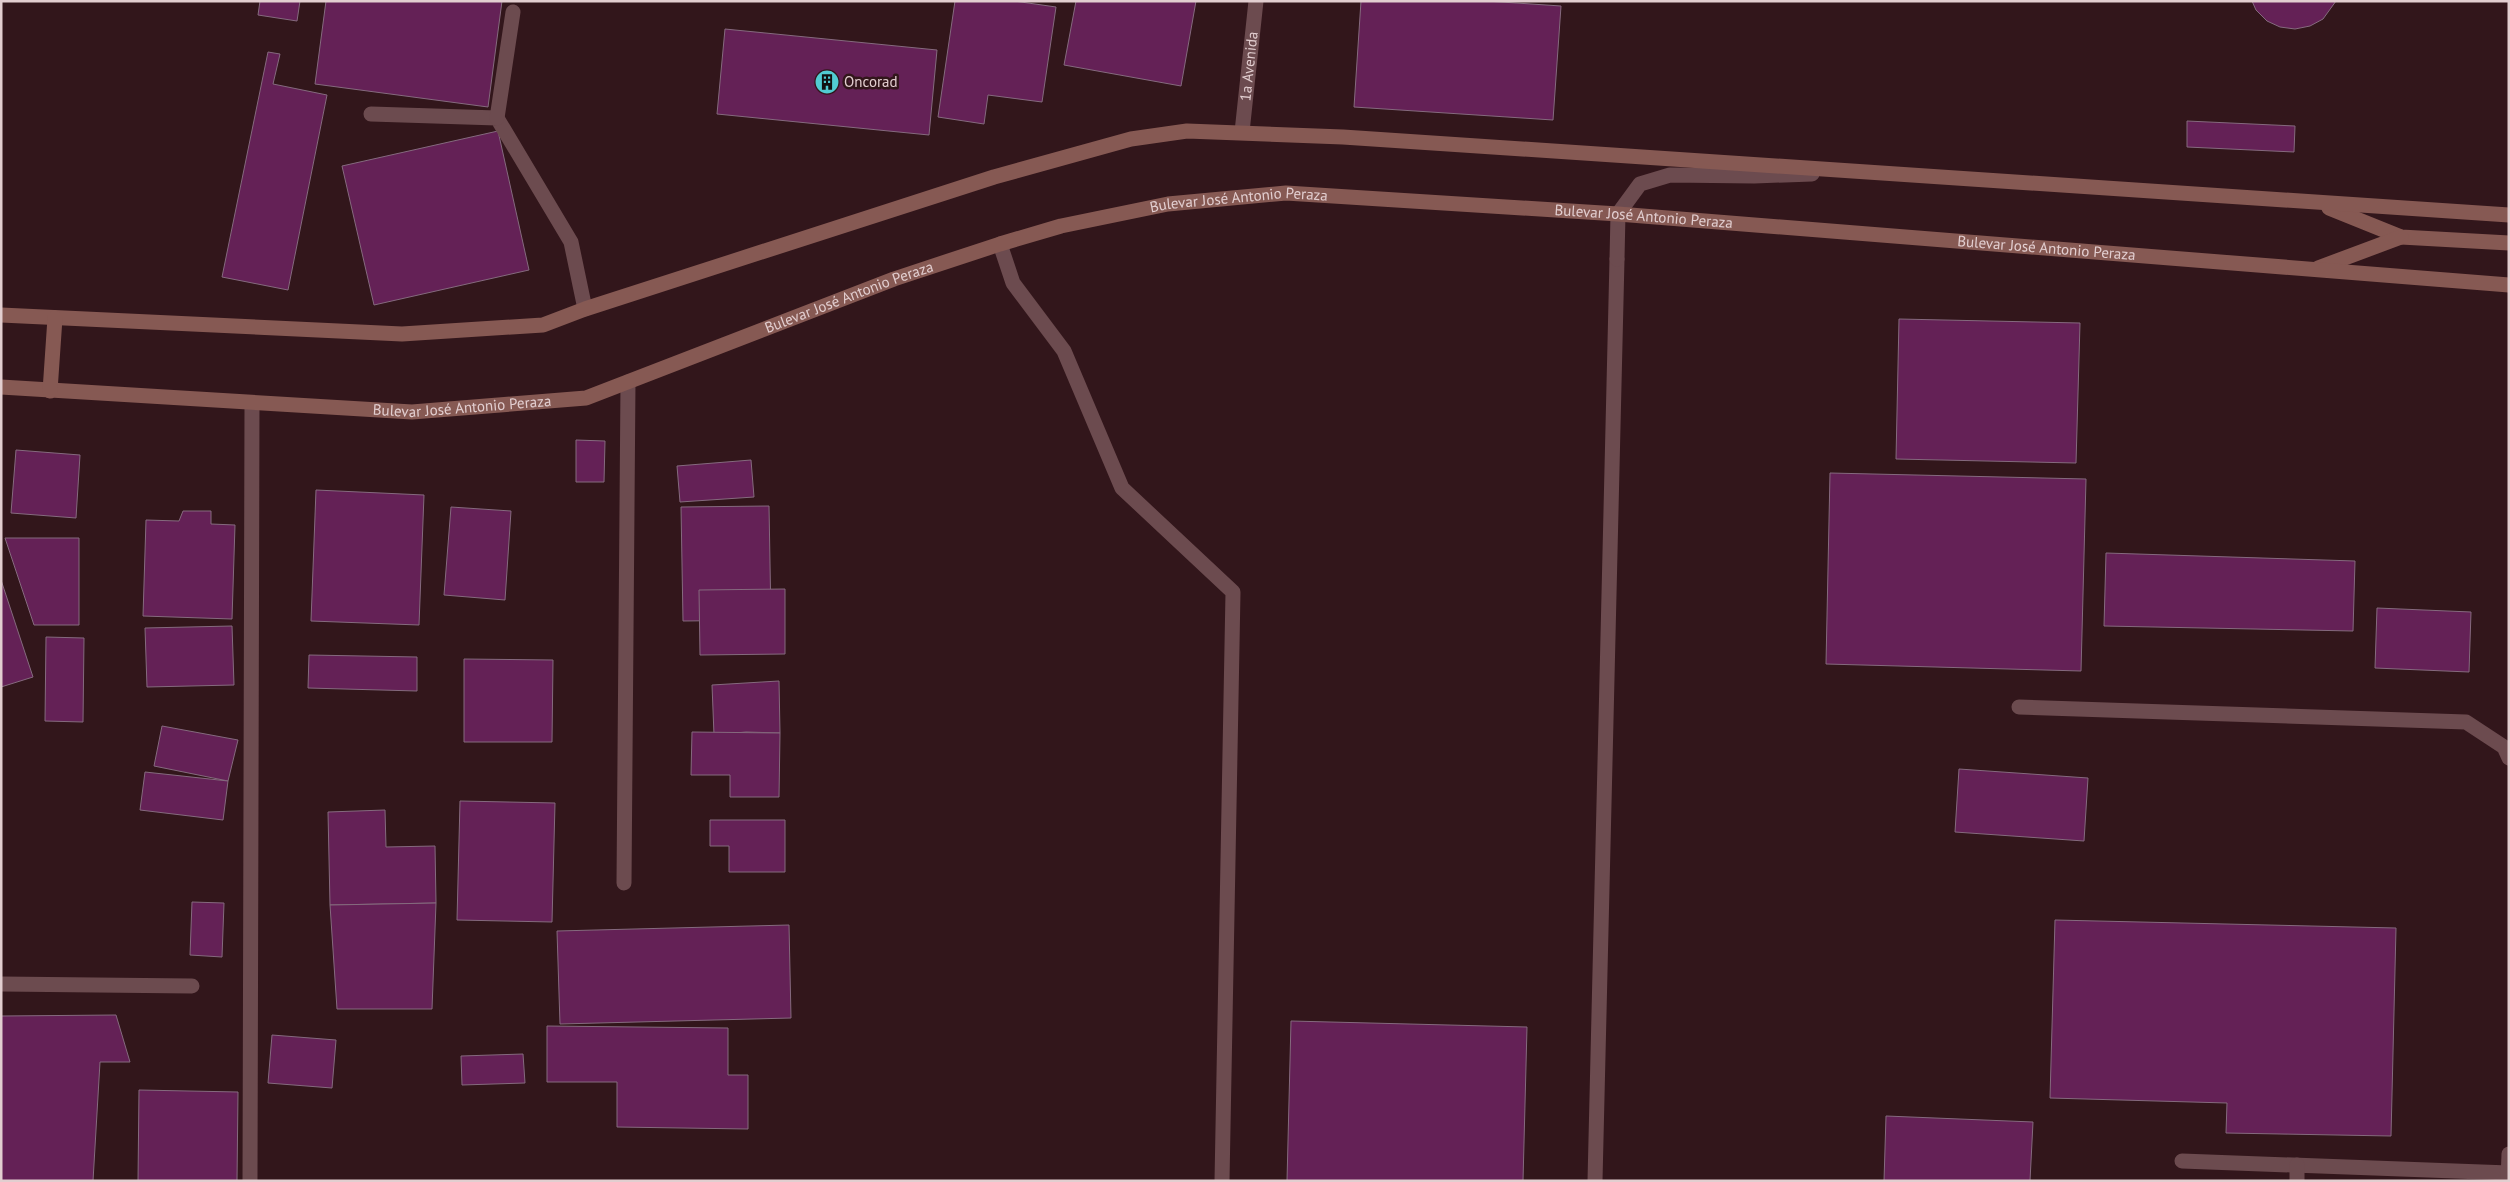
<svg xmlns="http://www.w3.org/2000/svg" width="2510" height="1182" font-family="'PT Sans',sans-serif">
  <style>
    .building { fill: #642156; stroke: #856a7e }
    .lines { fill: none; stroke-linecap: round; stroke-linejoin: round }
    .lane { stroke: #6c4b4f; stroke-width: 15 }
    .street { stroke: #6c4b4f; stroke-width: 15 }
    .secondary { stroke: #865953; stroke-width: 15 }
    .labels { text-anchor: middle; stroke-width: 5; stroke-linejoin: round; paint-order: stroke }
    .street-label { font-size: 15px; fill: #e2ced0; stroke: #32161b }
    .poi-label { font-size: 15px; fill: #e2ced0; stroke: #32161b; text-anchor: start }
  </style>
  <rect width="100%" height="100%" fill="#32161b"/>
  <g class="building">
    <path d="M260,1H300L297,21L258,15Z"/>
    <path d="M326,1H502L488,107L315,84Z"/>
    <path d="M955,1H1014L1056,7L1042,102L988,95L984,124L938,117Z"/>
    <path d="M1076,1H1196L1181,86L1064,65Z"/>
    <path d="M1361,1H1486L1561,6L1553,120L1354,107Z"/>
    <path d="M2252,1H2336L2323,19L2310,26L2295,29L2280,27L2267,21L2256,10Z"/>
    <path d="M725,29L937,50L929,135L717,114Z"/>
    <path d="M268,52L280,54L273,84L327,95L288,290L222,277Z"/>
    <path d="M2187,121L2295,126L2294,152L2187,147Z"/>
    <path d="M498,131L529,270L374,305L342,166Z"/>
    <path d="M1899,319L2080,323L2076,463L1896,459Z"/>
    <path d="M576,440L605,441L604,482H576Z"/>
    <path d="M16,450L80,455L76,518L11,513Z"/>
    <path d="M751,460L754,497L680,502L677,466Z"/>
    <path d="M1830,473L2086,479L2081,671L1826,664Z"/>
    <path d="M316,490L424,495L419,625L311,621Z"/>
    <path d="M769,506L771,620L683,621L681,507Z"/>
    <path d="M451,507L511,511L505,600L444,595Z"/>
    <path d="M183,511H211V524L235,525L232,619L143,616L146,520L179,521Z"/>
    <path d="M5,538H79V625H34Z"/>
    <path d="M2106,553L2355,561L2353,631L2104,626Z"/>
    <path d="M1,580L33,677L1,687Z"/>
    <path d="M785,589V654L700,655L699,590Z"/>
    <path d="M2377,608L2471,612L2469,672L2375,668Z"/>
    <path d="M232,626L234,685L147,687L145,628Z"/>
    <path d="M46,637L84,638L83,722L45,721Z"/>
    <path d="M309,655L417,657V691L308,688Z"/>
    <path d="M464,659L553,660L552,742H464Z"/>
    <path d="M779,681L780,733L746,732L714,735L712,685Z"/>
    <path d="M162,726L238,740L228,781L154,766Z"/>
    <path d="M692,732L780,733L779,797H730V775H691Z"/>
    <path d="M1959,769L2088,778L2084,841L1955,832Z"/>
    <path d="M145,772L228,781L223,820L140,810Z"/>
    <path d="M460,801L555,803L552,922L457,920Z"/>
    <path d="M385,810L386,847L435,846L436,903L330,905L328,812Z"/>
    <path d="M710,820H785V872H729V846H710Z"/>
    <path d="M192,902L224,903L222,957L190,955Z"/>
    <path d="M436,903L432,1009H337L330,905Z"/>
    <path d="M2055,920L2396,928L2391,1136L2226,1133L2227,1103L2050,1098Z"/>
    <path d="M789,925L791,1018L560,1024L557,931Z"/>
    <path d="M116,1015L130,1062H100L93,1181H1V1016Z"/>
    <path d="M1291,1021L1527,1027L1523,1181H1287Z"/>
    <path d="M547,1026L728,1028V1075H748V1129L617,1127V1082H547Z"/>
    <path d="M272,1035L336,1040L332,1088L268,1083Z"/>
    <path d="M523,1054L525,1083L462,1085L461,1056Z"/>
    <path d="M139,1090L238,1092L237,1181H138Z"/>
    <path d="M1886,1116L2033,1122L2030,1181H1884Z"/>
  </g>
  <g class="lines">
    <g class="lane">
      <path d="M1000,244L1013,283L1064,351L1122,488L1233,592L1222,1181"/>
      <path d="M2019,707L2466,722L2504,747L2509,758"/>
      <path d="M2182,1161L2509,1173"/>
      <path d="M1595,1181L1617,259"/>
      <path d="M2297,1181V1165"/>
      <path d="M2508,1181L2509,1154"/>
    </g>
    <g class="street">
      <path d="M371,114L497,118L571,242L585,309"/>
      <path d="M497,118L513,12"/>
      <path id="s1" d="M1242,132L1256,1"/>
      <path d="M1617,259L1618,214L1640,184L1670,175L1754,176L1812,174"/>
      <path d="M624,883L628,382"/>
      <path d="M1,984L192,986"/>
      <path d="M250,1181L252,403"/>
    </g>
    <g class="secondary">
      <path d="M2329,208L2401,237L2509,243"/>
      <path d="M2318,268L2401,237"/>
      <path d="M1,315L402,334L543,325L585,309L994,177L1131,139L1187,131L1343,137L2509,215"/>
      <path id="s2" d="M1,387L412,412L586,398L894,279L1000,244L1061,226L1168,204L1286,193L1618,214L2509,285"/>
      <path d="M50,391L55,318"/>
    </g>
  </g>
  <defs>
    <symbol id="building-disc" viewBox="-11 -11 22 22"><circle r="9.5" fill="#51ccd2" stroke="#32161b"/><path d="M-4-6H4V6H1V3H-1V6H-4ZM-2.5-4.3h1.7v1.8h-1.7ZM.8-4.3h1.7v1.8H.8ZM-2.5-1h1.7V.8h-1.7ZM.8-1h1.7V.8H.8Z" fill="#111"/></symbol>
  </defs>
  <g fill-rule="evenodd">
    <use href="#building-disc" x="813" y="68" width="28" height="28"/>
  </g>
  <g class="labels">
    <g class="street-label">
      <text dy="5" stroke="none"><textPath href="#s1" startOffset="66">1a Avenida</textPath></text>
      <text dy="5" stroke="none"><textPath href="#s2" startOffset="1272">Bulevar José Antonio Peraza</textPath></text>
      <text dy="5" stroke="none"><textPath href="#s2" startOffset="1678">Bulevar José Antonio Peraza</textPath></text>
      <text dy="5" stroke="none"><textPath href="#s2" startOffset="2082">Bulevar José Antonio Peraza</textPath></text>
      <text dy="5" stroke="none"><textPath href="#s2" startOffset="868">Bulevar José Antonio Peraza</textPath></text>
      <text dy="5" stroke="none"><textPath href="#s2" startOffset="462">Bulevar José Antonio Peraza</textPath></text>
    </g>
    <g class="poi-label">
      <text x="844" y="87">Oncorad</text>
    </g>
  </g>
  <rect width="2510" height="1182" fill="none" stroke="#e2ced0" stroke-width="5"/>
</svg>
